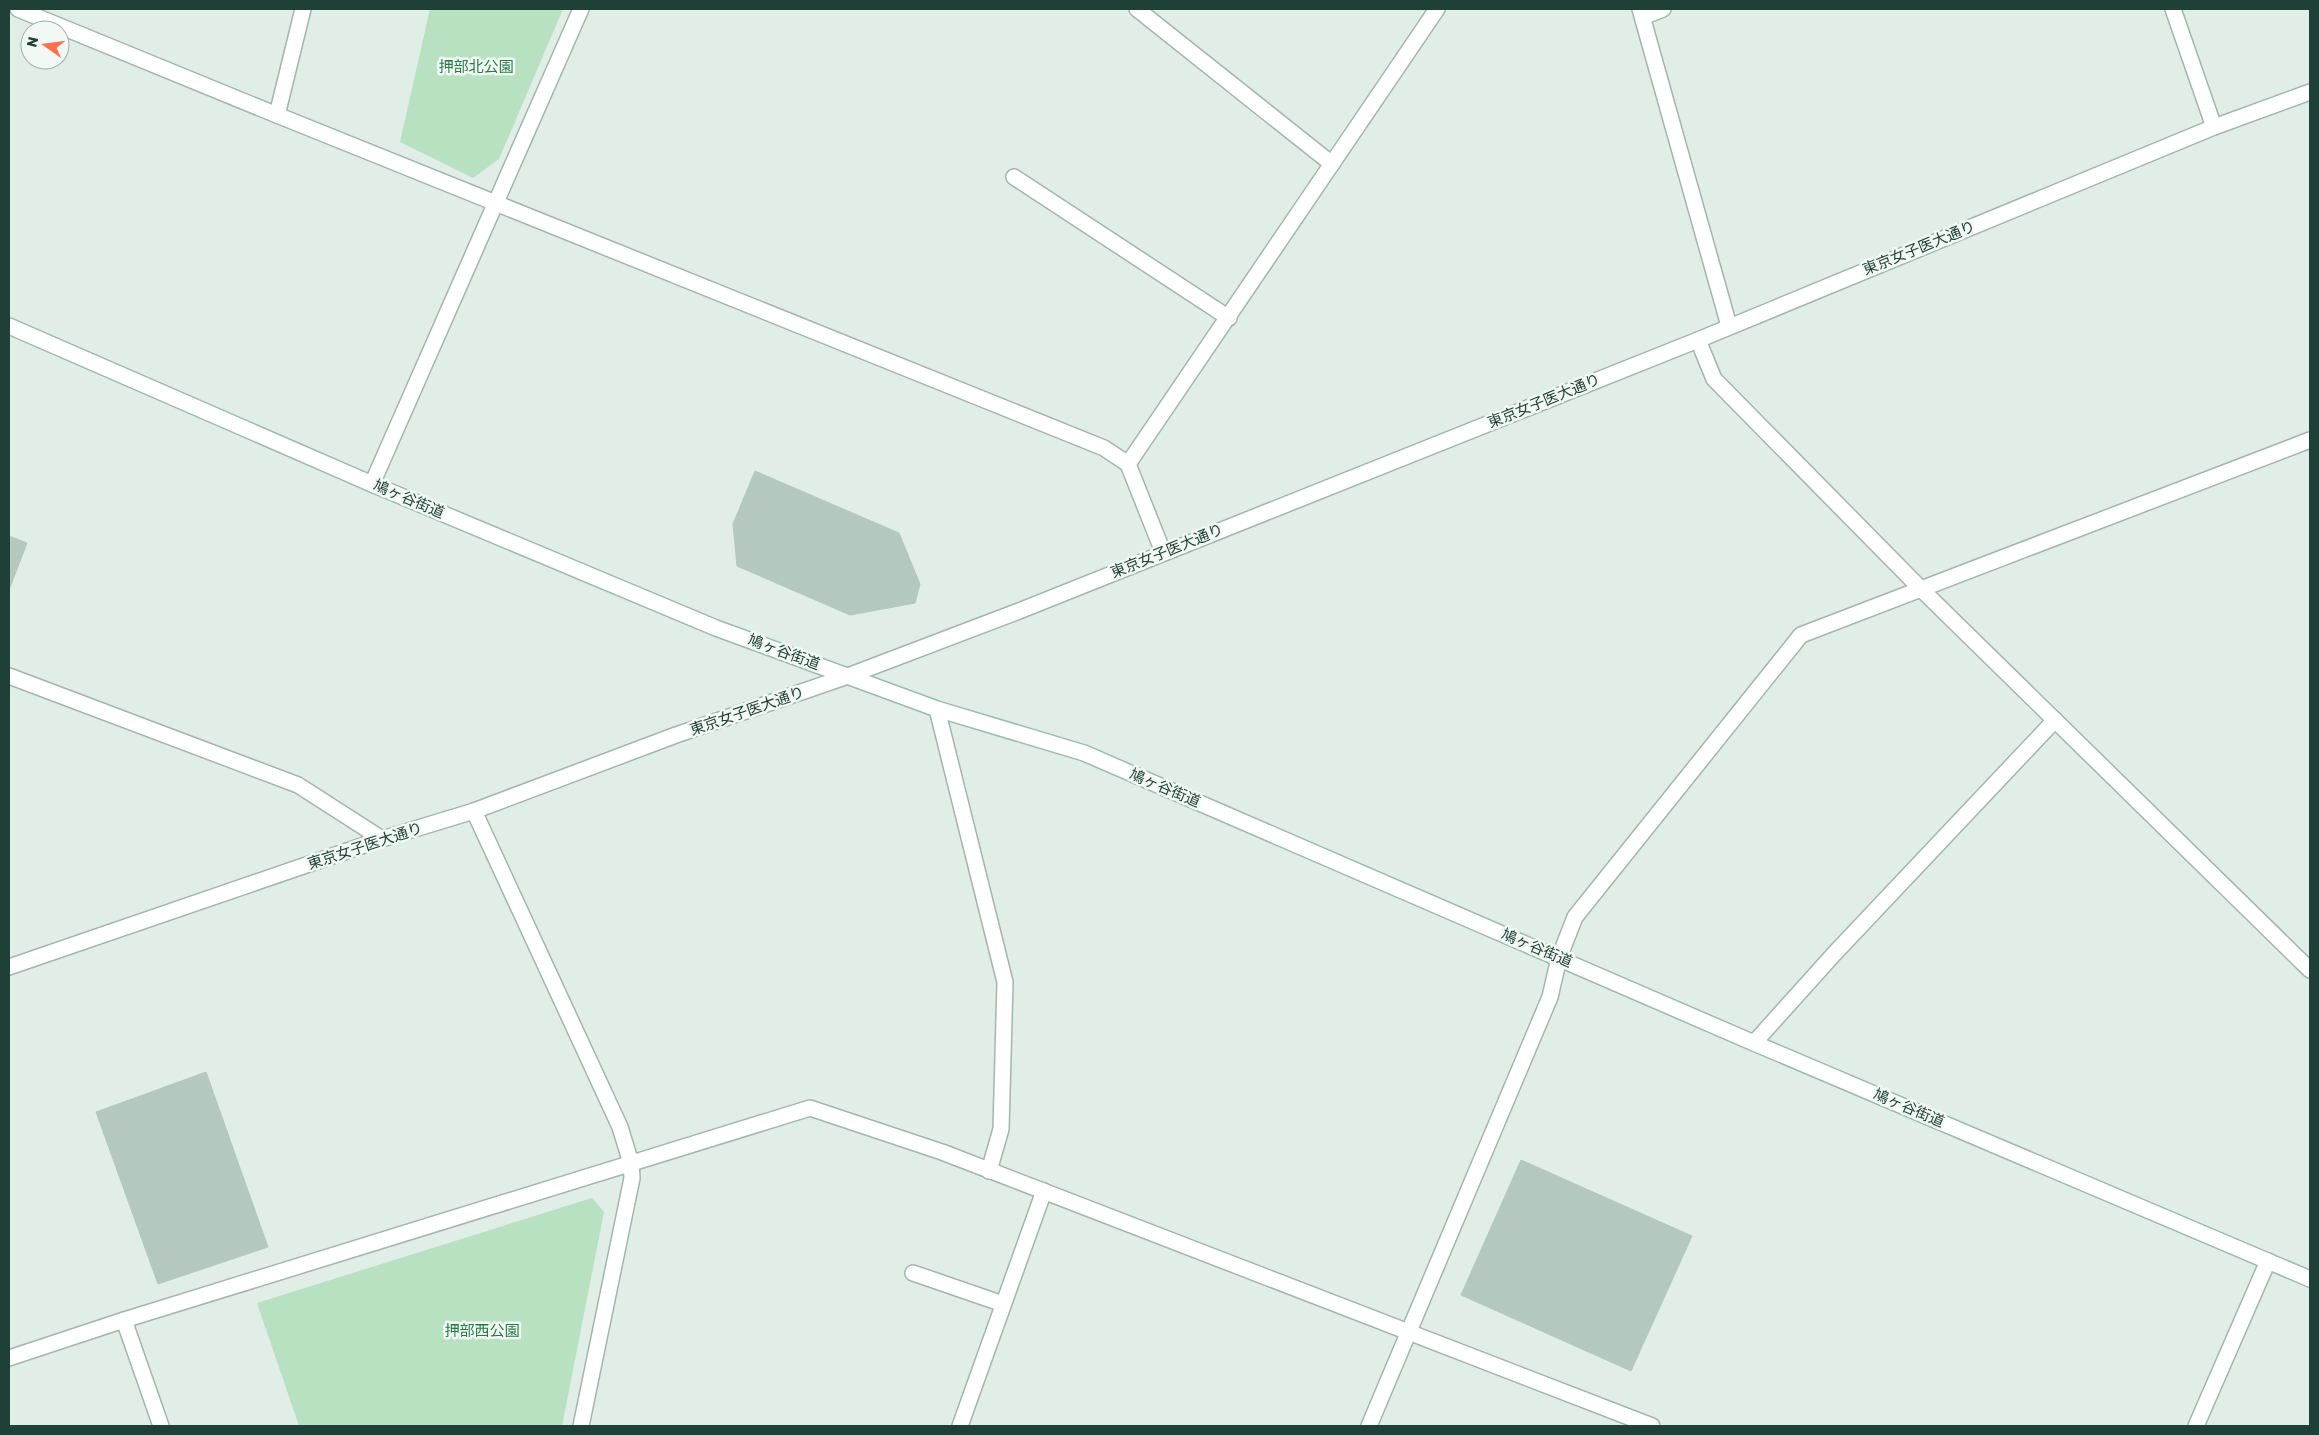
<svg xmlns="http://www.w3.org/2000/svg" width="2319" height="1435" font-family="Rubik,'Noto Sans JP',sans-serif">
  <style>
    .green { fill: #b7e1c0 }
    .building { fill: #b5c8c0; stroke: #b2c8be }
    .lines { fill: none; stroke-linecap: round; stroke-linejoin: round }
    .service-casing { stroke: #a3b6ae; stroke-width: 18 }
    .minor-casing { stroke: #a3b6ae; stroke-width: 18 }
    .tertiary-casing { stroke: #a3b6ae; stroke-width: 18 }
    .secondary-casing { stroke: #9dbaaf; stroke-width: 18 }
    .service { stroke: #fff; stroke-width: 15 }
    .minor { stroke: #fff; stroke-width: 15 }
    .tertiary { stroke: #fff; stroke-width: 15 }
    .secondary { stroke: #fff; stroke-width: 15 }
    .labels { text-anchor: middle; stroke-width: 5; stroke-linejoin: round; paint-order: stroke }
    .park-label { font-size: 15px; fill: #247c42; stroke: #f2f9f5 }
    .street-label { font-size: 15px; fill: #1f4036; stroke: #f2f9f5 }
  </style>
  <rect width="100%" height="100%" fill="#e1ede7"/>
  <g class="green">
    <path d="M430,9H563L499,159L473,178L400,142Z"/>
    <path d="M592,1198L604,1212L562,1426H299L257,1303Z"/>
  </g>
  <g class="building">
    <path d="M755,471L899,533L920,584L915,603L850,615L737,566L733,524Z"/>
    <path d="M9,536L27,543L9,590Z"/>
    <path d="M206,1072L268,1247L158,1284L96,1112Z"/>
    <path d="M1521,1160L1692,1236L1631,1371L1461,1295Z"/>
  </g>
  <g class="lines">
    <defs>
      <path id="service" d="M1014,177L1229,318"/>
      <g id="minor">
        <path d="M18,9L277,115L1104,448L1128,464L1163,552"/>
        <path d="M1137,9L1332,164"/>
        <path d="M1640,9L1729,326"/>
        <path d="M1643,17L1663,9"/>
        <path d="M277,115L303,9"/>
        <path d="M1698,340L1714,379L1922,590L2310,970"/>
        <path d="M1128,464L1437,9"/>
        <path d="M372,484L581,9"/>
        <path d="M9,676L298,785L382,839"/>
        <path d="M937,709L1005,982L1001,1129L989,1171"/>
        <path d="M474,811L620,1127L631,1163L632,1178L581,1426"/>
        <path d="M1754,1043L1834,954L2055,720"/>
        <path d="M913,1273L1003,1304"/>
        <path d="M124,1320L161,1426"/>
        <path d="M9,1358L124,1320L810,1108L942,1152L1652,1426"/>
        <path d="M960,1426L1044,1191"/>
        <path d="M1369,1426L1550,997L1559,958L1575,917L1801,635L2310,440"/>
      </g>
      <g id="tertiary">
        <path d="M2173,9L2214,127"/>
        <path d="M9,967L382,839L474,811L676,735L848,676L1019,611L1698,340L2214,127L2310,92"/>
        <path d="M2196,1426L2268,1261"/>
      </g>
      <path id="secondary" d="M9,326L372,484L716,628L937,709L1084,753L1754,1043L2310,1279"/>
    </defs>
    <use href="#service" class="service-casing"/>
    <use href="#minor" class="minor-casing"/>
    <use href="#tertiary" class="tertiary-casing"/>
    <use href="#secondary" class="secondary-casing"/>
    <use href="#service" class="service"/>
    <use href="#minor" class="minor"/>
    <use href="#tertiary" class="tertiary"/>
    <use href="#secondary" class="secondary"/>
  </g>
  <g class="labels">
    <g class="park-label">
      <text x="476" y="72">押部北公園</text>
      <text x="482" y="1336">押部西公園</text>
    </g>
    <g class="street-label">
      <text transform="translate(1919 248) rotate(-22)" y="5">東京女子医大通り</text>
      <text transform="translate(1544 401) rotate(-22)" y="5">東京女子医大通り</text>
      <text transform="translate(409 499) rotate(23)" y="5">鳩ヶ谷街道</text>
      <text transform="translate(1167 551) rotate(-22)" y="5">東京女子医大通り</text>
      <text transform="translate(784 652) rotate(20)" y="5">鳩ヶ谷街道</text>
      <text transform="translate(747 711) rotate(-19)" y="5">東京女子医大通り</text>
      <text transform="translate(1165 788) rotate(23)" y="5">鳩ヶ谷街道</text>
      <text transform="translate(365 846) rotate(-18)" y="5">東京女子医大通り</text>
      <text transform="translate(1537 948) rotate(23)" y="5">鳩ヶ谷街道</text>
      <text transform="translate(1909 1108) rotate(23)" y="5">鳩ヶ谷街道</text>
    </g>
  </g>
  <rect width="2319" height="1435" fill="none" stroke="#1f4036" stroke-width="20"/>
  <g transform="translate(45 45) rotate(284)"><circle r="24" fill="#f2f9f5" stroke="#9eafa9"/>
  <path d="M0-4L9 19L0 12L-9 19Z" fill="#ff714d"/>
  <text y="-8" font-size="14" font-weight="bold" text-anchor="middle" fill="#1f4036">N</text>
  </g>
</svg>
